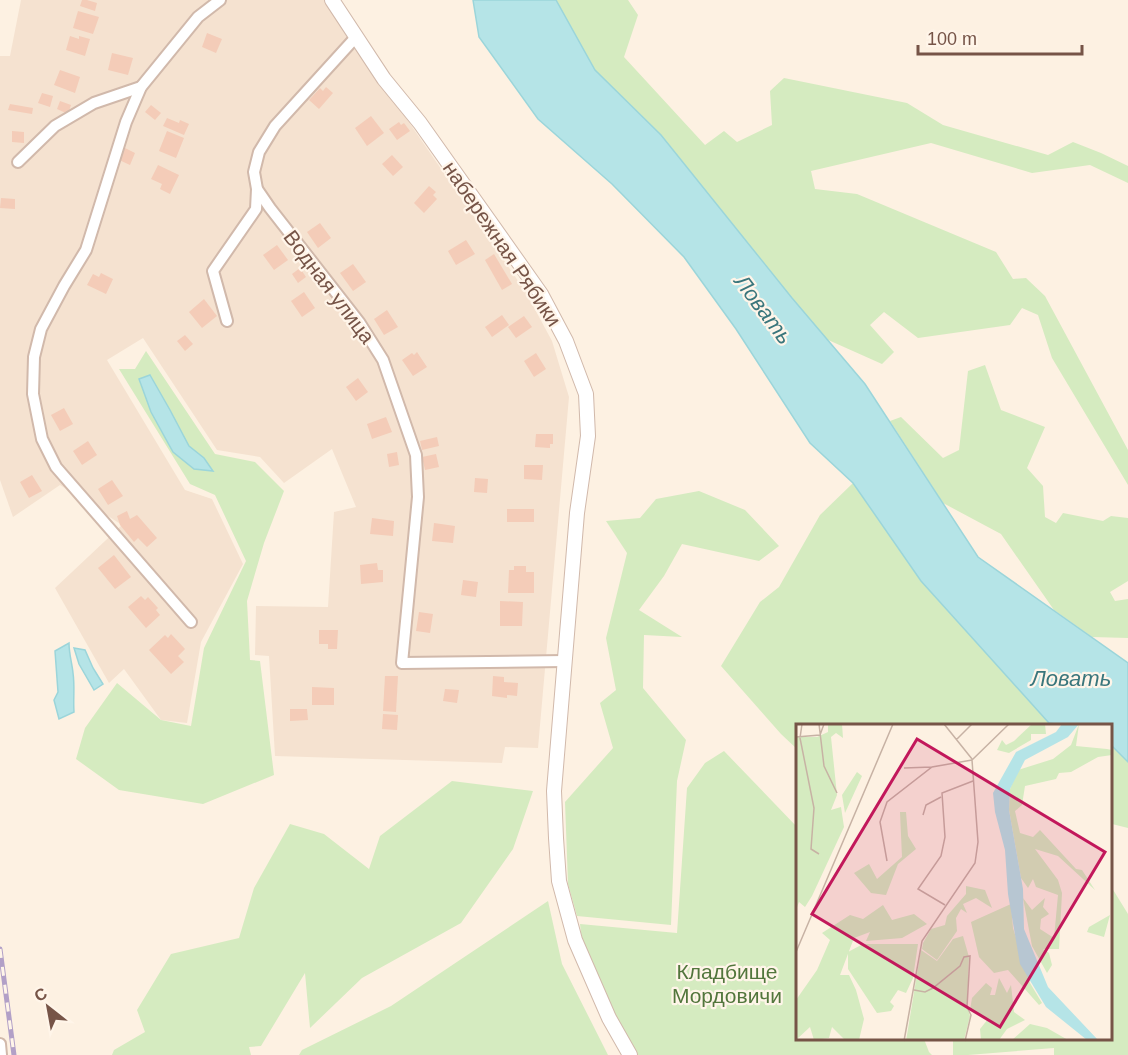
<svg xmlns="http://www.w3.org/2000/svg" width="1128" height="1055" font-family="Helvetica,sans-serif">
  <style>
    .residential { fill: #f5e2d0 }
    .green { fill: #d5ebc0 }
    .water { fill: #b5e4e7; stroke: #9bd5da; stroke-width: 1.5 }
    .building { fill: #f4ccb8 }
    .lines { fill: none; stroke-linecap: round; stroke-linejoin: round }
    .minor-casing { stroke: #d1b9ab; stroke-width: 14 }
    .tertiary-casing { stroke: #d1b9ab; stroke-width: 16 }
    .minor { stroke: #fff; stroke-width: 10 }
    .tertiary { stroke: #fff; stroke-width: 14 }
    .rail-casing { stroke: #b2a0c7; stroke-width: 5 }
    .rail { stroke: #fff5e9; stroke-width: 3; stroke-dasharray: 9; stroke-linecap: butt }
    .labels { text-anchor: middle; stroke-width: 4.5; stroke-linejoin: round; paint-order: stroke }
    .street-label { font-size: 21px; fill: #765447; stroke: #fff5e9 }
    .park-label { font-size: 21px; fill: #52763c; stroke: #fff5e9 }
    .water-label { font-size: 22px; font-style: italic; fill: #3a767c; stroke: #fff5e9 }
    .inset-road { fill: none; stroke: #c7b2a4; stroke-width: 1.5 }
    .view { fill: #c2185b; fill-opacity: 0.15; stroke: #c2185b; stroke-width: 3 }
    .inset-edge { fill: none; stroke: #765447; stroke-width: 3 }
  </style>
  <rect width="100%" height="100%" fill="#fdf1e2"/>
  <path class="residential" d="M21,0H325L525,291L552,341L569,397L538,748L505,747L502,763L275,756L269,656L255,655L256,606L328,607L334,512L356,507L332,449L284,483L260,457L217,450L143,338L107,360L185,490L212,499L243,564L201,642L187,723L161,720L124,669L109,683L55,588L122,525L60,485L13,517L0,480V56H10Z"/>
  <g class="green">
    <path d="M556,0H628L638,15L624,57L705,145L724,131L737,142L772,125L770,91L784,78L907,103L943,125L1048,155L1073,142L1101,153L1128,166V183L1090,165L1032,173L931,143L811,171L815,189L857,194L996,252L1013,279L1026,278L1045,296L1128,450V485L1052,358L1038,315L1022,308L1010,325L918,338L884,312L870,325L894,352L882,364L826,339L792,298L661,135L595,70Z"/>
    <path d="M146,351L215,454L255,462L284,491L264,543L247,601L250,660L260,661L274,775L203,804L119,790L76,759L85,728L117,683L161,720L191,726L204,648L246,561L215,495L190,484L119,369H135Z"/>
    <path d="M985,365L1001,410L1045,427L1027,468L1043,486L1045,517L1056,523L1063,513L1103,521L1111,516L1128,518V581L1110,592L1115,601L1128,599V638L1092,637L1054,610L1001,534L943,503L890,421L901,417L943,458L959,450L968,371Z"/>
    <path d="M853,483L921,581L1049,723L1062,725H798V750L781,734L721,666L760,602L779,587L820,515Z"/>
    <path d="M699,491L745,510L779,546L759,561L682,544L664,576L639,610L682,637L644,635L643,688L686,740L677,781L671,925L577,916L568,884L565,802L613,748L600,703L616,690L606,638L627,553L606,521L640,518L656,499Z"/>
    <path d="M1112,746L1128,762V828L1112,824Z"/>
    <path d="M724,751L798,828V1038L924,1039L929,1052L932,1055H638L623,1031L582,941L580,924L677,933L687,788L705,763Z"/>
    <path d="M452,781L533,791L513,849L461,923L362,978L310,1028L305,973L261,1046L249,1047L251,1055H112L114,1050L145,1032L137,1010L171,954L239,938L254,888L290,824L324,834L369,869L380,836Z"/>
    <path d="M1112,888L1128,914V1055H1054V1048L968,1055H953V1039L1112,1038Z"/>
    <path d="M548,901L562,964L608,1055H299L302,1050L391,1006Z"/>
  </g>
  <g class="water">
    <path d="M473,0H556L595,70L661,135L792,298L865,384L978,557L1128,663V762L1112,746V725H1062L1049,723L921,581L853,483L810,443L736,329L684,257L612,184L538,119L479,37Z"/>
    <path d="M150,375L170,410L189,446L204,458L213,471L194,469L173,452L151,412L139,379Z"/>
    <path d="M69,643C69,654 72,663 73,673C75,686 73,699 74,712L59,719L54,700L58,692L55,651Z"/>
    <path d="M74,648L85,650L93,668L103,684L94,690L79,664Z"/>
  </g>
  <g class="building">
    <path d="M82,0H87L97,3L95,11L80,6Z"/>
    <path d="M78,11L99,17L93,34L73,28Z"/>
    <path d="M207,33L222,39L216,53L202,47Z"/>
    <path d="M70,36L79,39V36L90,39L85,56L66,50Z"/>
    <path d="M112,53L133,58L128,75L108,70Z"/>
    <path d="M60,70L80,77L75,93L54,85Z"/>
    <path d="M326,87L333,93L319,109L309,100L320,88L323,91Z"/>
    <path d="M42,93L53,96L50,107L38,103Z"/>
    <path d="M60,101L71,105L68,114L57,109Z"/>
    <path d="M10,104L33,108L32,114L8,110Z"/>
    <path d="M151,105L161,113L155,120L145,112Z"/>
    <path d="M371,116L384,133L367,146L355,128Z"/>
    <path d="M167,118L179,123L180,120L189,124L184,135L163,126Z"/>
    <path d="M399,122L401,125L404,123L410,131L397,140L389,129Z"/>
    <path d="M12,131L24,132V143L12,142Z"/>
    <path d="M167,131L184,138L176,158L159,151Z"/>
    <path d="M123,147L135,153L130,165L117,159Z"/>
    <path d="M392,155L403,167L393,176L382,164Z"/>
    <path d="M158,165L179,175L170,194L160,189L162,184L151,179Z"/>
    <path d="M429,186L436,192L433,195L437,199L424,213L414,203Z"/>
    <path d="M1,198L15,199V209L0,208Z"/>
    <path d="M320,223L331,238L318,248L307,232Z"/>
    <path d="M466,240L475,254L456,265L448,251Z"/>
    <path d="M277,245L288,260L274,270L263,255Z"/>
    <path d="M494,254L512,284L502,290L485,260Z"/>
    <path d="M353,264L366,282L353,291L340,273Z"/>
    <path d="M300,268L306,277L298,283L292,274Z"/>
    <path d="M101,273L113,279L106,294L87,285L93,274L99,277Z"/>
    <path d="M304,292L315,308L302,317L291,301Z"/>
    <path d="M204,299L217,316L202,328L189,312Z"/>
    <path d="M387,310L398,327L384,335L374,319Z"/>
    <path d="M502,315L509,325L492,337L485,327Z"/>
    <path d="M524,316L532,327L516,338L508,327Z"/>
    <path d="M185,335L193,344L185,351L177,341Z"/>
    <path d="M417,352L427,367L413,376L402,360L412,353L414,355Z"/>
    <path d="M536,353L546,369L534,377L524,361Z"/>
    <path d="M358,378L368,392L356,401L346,387Z"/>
    <path d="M64,408L73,424L60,431L51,415Z"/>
    <path d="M386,417L392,432L372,439L367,424Z"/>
    <path d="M536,434H553V444H550V448L535,447Z"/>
    <path d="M437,437L439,446L422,450L420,441Z"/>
    <path d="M88,441L97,455L82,465L73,451Z"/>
    <path d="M397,452L399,465L389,467L387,454Z"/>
    <path d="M436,454L439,467L425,470L422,457Z"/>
    <path d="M524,465H543L542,480L524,479Z"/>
    <path d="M32,475L42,491L29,498L20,482Z"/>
    <path d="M475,478L488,479L487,493L474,492Z"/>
    <path d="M112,480L123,496L108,505L98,489Z"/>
    <rect x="507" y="509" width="27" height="13"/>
    <path d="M127,511L130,519L137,515L157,538L147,547L138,538L134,542L120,525L117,516Z"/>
    <path d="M372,518L394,521L393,536L370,534Z"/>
    <path d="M434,523L455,526L453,543L432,541Z"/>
    <path d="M114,555L131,577L115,589L98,568Z"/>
    <path d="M377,563L378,570H383V582L361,584L360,565Z"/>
    <path d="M514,566H526V572H534V593H508L509,570H514Z"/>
    <path d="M463,580L478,582L476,597L461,595Z"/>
    <path d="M141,596L145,600L148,597L158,608L156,610L160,615L146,628L128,607Z"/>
    <path d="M500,601L523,602L522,626H500Z"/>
    <path d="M419,612L433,614L430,633L416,631Z"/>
    <path d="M319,630H338L337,649H328V644H319Z"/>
    <path d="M171,634L185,649L178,656L184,662L171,674L149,650L165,635L168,638Z"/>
    <path d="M385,676H398L396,712L383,711Z"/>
    <path d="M493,676L504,677V682L518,683L517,696L507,695V698L492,696Z"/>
    <path d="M312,687L334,688V705H312Z"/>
    <path d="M445,689L459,690L457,703L443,701Z"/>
    <path d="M290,709H307L308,720L290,721Z"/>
    <path d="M383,714L398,715L397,730L382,729Z"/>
  </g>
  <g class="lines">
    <defs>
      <g id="minor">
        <path d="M356,37L275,126L259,152L254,172L257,189L270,208L359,322L383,360L416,455L418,497L402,663L565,661"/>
        <path d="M18,162L55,126L94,103L141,87"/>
        <path d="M227,321L213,271L256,209L257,189"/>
        <path d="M191,622L56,467L42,439L33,394L34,357L41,329L64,286L86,250L126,122L141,87L198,17L220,0"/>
        <path d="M0,1044L1,1055"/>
      </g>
      <path id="tertiary" d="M332,0L384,79L420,123L541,294L566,341L586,394L588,436L577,513L554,791L556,838L559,881L575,940L609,1018L630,1055"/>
    </defs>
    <use href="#minor" class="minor-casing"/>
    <use href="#tertiary" class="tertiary-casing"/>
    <use href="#minor" class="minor"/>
    <use href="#tertiary" class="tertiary"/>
    <defs>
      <path id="rail" d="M0,949L14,1055"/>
    </defs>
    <use href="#rail" class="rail-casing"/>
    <use href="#rail" class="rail"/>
  </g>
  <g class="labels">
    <g class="street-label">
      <text transform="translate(502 244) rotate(56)" y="7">набережная Рябики</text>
      <text transform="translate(329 287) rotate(53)" y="7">Водная улица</text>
    </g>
    <g class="park-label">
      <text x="727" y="979">Кладбище<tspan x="727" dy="24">Мордовичи</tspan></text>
    </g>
    <g class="water-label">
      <text transform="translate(764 309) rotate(53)" y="8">Ловать</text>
      <text x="1071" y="686">Ловать</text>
    </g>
  </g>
  <g transform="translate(796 724)">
    <rect width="316" height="316" fill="#fdf1e2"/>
    <path d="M32,0H46L47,14L40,9L35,13L41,71L35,86L45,83L48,103L16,172L9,183L3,178L0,186V13H21L32,8ZM236,0H249L250,10H235V16L213,29L201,26L206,16L210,21L218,17ZM283,0L280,22L311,25L316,26V31L302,33L275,48L263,49L260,55L229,62L226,81L219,87L224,109L237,113L244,106L280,145L286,146L299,166L262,132L239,125L262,156L266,169L263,225H247L253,229L256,241L251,249L236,222L227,174L236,186L249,174L247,183L253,190L245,195L244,205L258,214L262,171L240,163L237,155L232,164L225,154L213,86L214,65L222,46L257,35L275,21ZM61,48L66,52L49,89L46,71ZM104,88H110L112,112L120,125L102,140L90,171L75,169L58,149L73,140L81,155L106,133ZM170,162L189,166L196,184L180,174L167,180L171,189L165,185L160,194L161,207L141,236L126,225L127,219L135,205L149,201L151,192L170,170ZM215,180L217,204L234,259L246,279L243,281L212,246L198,249L183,233L175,198ZM87,181L96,196L118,190L131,200L106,214L70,217L74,208L58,214L44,251H53L60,266L68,295L63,316H49L36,303L33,314L18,316L14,303L0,316V276L21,246L34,216L26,209L54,191L67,195ZM314,191L308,213L291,208L293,203ZM167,212L173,233L171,283L174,292L168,316L110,317L125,226L141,237L157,215ZM67,220H122L117,254L110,269L102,266L94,278L98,282L95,287L81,289L52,245V228ZM203,254L211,269L215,261L218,288L229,296L211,305L203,316H185L184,305L192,295L174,286L176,274L190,259L196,264L194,271H199ZM234,300L251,304L272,316H216Z" fill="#d5ebc0"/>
    <path d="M266,0H283L272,13L229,36L214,65L213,86L227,165L228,205L252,263L302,316H291L250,283L224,240L212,170L209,126L199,88L197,69L220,28L260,8Z" fill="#b5e4e7"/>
    <path class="inset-road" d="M6,0L4,14L18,84L15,125L23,130M23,0L28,42L41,69M148,0L176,35M0,13L24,11L28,0M160,16L176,0M176,36L213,0M108,44L136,43M127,91L130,81L145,73M91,137L84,98L91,78L136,43L176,36M149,181L122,165L145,132L149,113L146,69L177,57M0,228L97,0M118,266L129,268L137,264L164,242L168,233L174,232L171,283L175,291L169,317M108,317L126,217L179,139L182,118L176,36"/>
    <path class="view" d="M121,15L309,128L204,303L16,190Z"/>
    <rect width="316" height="316" class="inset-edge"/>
  </g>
  <g transform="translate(48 1007) rotate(329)" stroke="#fff5e9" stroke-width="4.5" paint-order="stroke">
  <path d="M0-4.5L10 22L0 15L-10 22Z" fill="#765447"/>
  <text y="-9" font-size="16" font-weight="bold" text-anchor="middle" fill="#765447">С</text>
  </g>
  <path d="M918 45v9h164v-9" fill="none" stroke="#765447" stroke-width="3"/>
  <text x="927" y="45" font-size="18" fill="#765447" stroke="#fff5e9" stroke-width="4.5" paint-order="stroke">100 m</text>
</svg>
